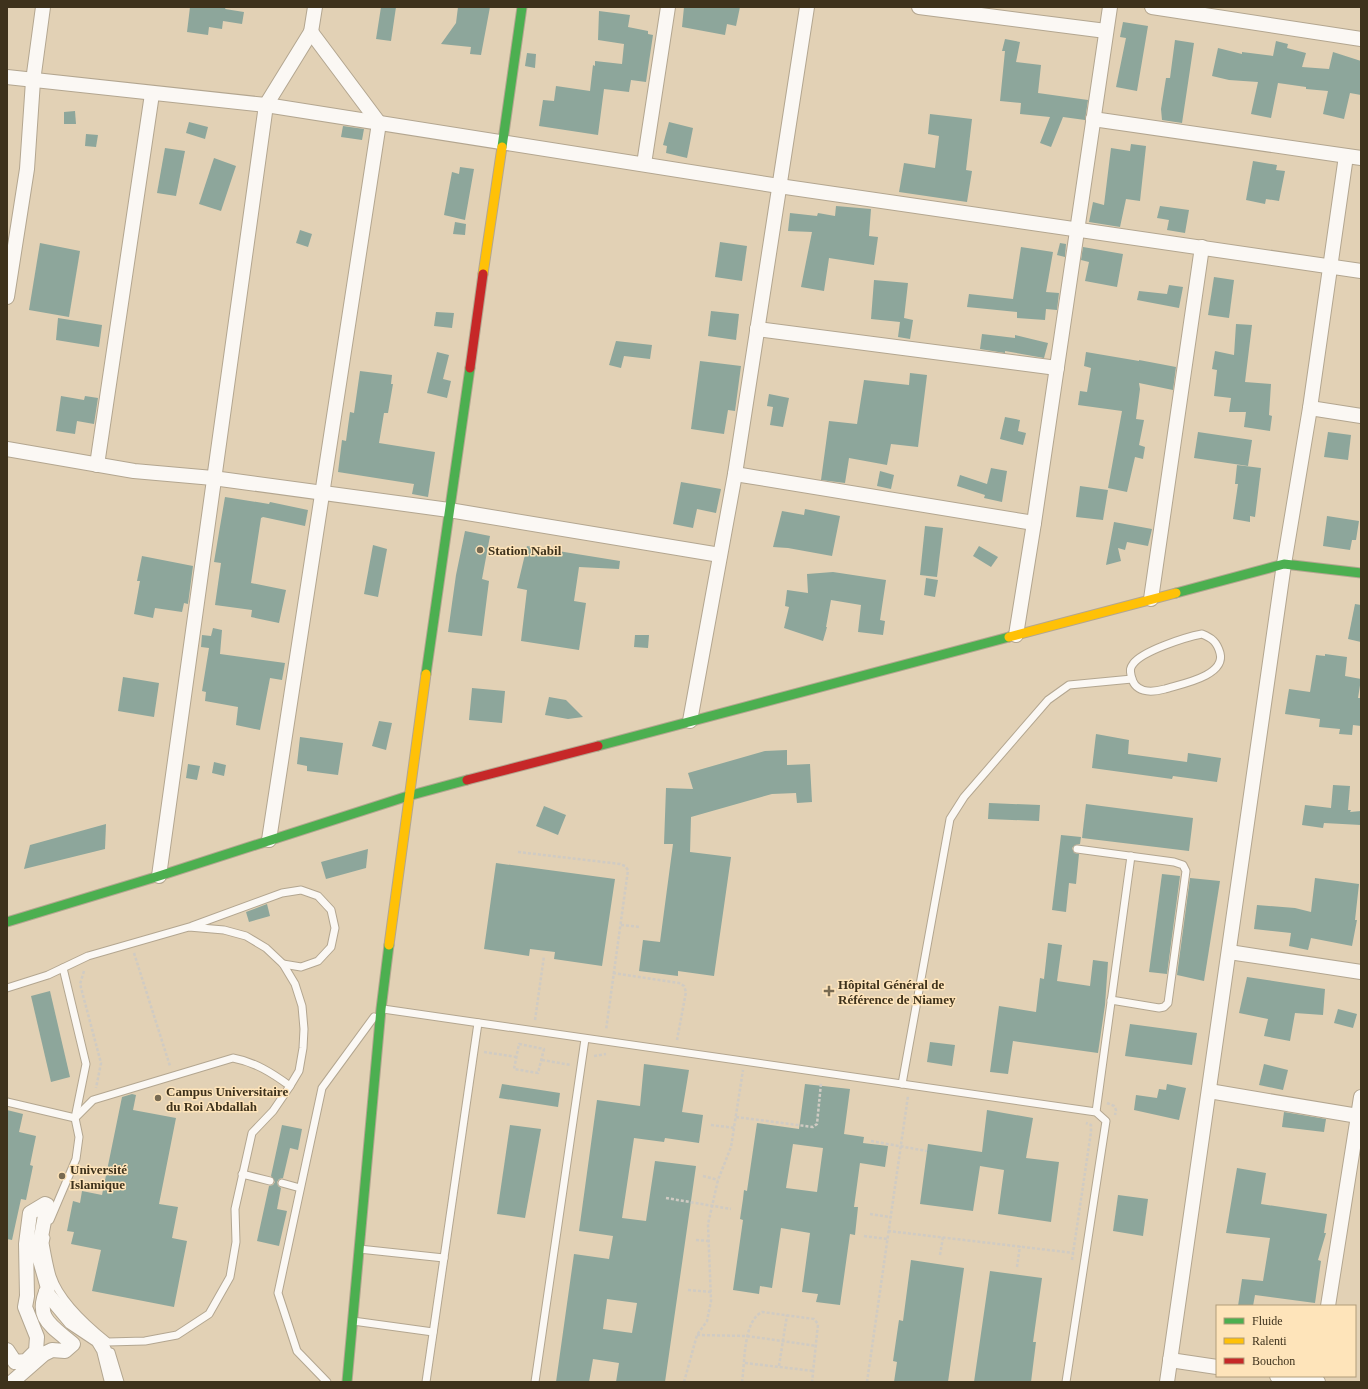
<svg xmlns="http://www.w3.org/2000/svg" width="1368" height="1389" font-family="Georgia,serif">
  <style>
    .building { fill: #8da69b; fill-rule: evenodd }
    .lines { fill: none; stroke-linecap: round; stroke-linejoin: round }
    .lane-casing { stroke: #b3a690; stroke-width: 9 }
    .street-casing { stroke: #b3a690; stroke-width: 16 }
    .fast-casing { stroke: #b3a690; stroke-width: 11 }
    .slow-casing { stroke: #b3a690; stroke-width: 11 }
    .jam-casing { stroke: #b3a690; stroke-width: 11 }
    .path { stroke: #d0cbc3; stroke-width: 2.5; stroke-dasharray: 3 2; stroke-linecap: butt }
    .lane { stroke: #fbf8f4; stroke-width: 7 }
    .street { stroke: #fbf8f4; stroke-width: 14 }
    .fast { stroke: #4caf50; stroke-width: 9 }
    .slow { stroke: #ffc107; stroke-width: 9 }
    .jam { stroke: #c62828; stroke-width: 9 }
    .poi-dot { fill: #776a52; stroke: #fee4ba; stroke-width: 1.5 }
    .labels { text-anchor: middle; stroke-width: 3; stroke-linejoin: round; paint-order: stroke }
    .poi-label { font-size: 13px; font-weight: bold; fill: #3e321c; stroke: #fee4ba; text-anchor: start }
  </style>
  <rect width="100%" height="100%" fill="#e2d1b5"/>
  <g class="building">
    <path d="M190,7H226L225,9L244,12L242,24L223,21L222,29L209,27L208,35L187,32Z"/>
    <path d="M381,7H396L391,41L376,39Z"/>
    <path d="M458,7H490L481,55L470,54L471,47L441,44L456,23Z"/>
    <path d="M684,7H740L736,26L727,24L725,35L682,27Z"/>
    <path d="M599,11L630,15L628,27L648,31V34L653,35L646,82L631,80L629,92L604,89L598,135L539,126L543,100L554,101L556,86L590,91L593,65L595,66V61L622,64L624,44L598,40Z"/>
    <path d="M1123,22L1148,26L1137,91L1116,87L1126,38L1120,37Z"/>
    <path d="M1005,39L1020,42L1016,62L1041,65L1038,93L1088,100L1085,120L1063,117L1051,147L1040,143L1050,117L1020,114L1021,103L1000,101L1005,51H1002Z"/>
    <path d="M1175,40L1194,43L1182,123L1162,120L1161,109L1166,78H1170Z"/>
    <path d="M1276,41L1288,44L1287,48L1306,53L1302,67L1329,69L1333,52L1361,61V95L1350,93L1344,119L1323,114L1328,91L1306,89V87L1278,83L1271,118L1251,114L1258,82L1229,80L1212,76L1218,48L1242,54V52L1273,56Z"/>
    <path d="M527,53L536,54L535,68L525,66Z"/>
    <path d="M75,111L76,124H64V112Z"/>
    <path d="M930,114L972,119L966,170L972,171L967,202L899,192L904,163L935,168L939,136L928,134Z"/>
    <path d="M189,122L208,127L205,139L186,133Z"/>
    <path d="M669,122L693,128L687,158L666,153L667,146L663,145Z"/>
    <path d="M343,126L364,129L362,140L341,137Z"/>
    <path d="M86,134L98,135L96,147L85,146Z"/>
    <path d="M1131,144L1146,146L1140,201L1126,199L1120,227L1089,222L1093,202L1104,205L1111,148L1130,151Z"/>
    <path d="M165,148L185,151L176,196L157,193Z"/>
    <path d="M214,158L236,166L221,211L199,204Z"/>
    <path d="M1253,161L1277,165L1276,170L1285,171L1279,201L1266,199L1265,204L1246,200Z"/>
    <path d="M460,167L474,169L465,220L444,215L452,172L459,174Z"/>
    <path d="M836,206L871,209L869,236L878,237L874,265L829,258L824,291L801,287L812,232L788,231L790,213L817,216L818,213L835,216Z"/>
    <path d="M1160,206L1189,210L1185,233L1167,230L1169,220L1157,218Z"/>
    <path d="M455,222L466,224L465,235L453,234Z"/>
    <path d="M300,230L312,234L308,247L296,243Z"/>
    <path d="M720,242L747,246L742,281L715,277Z"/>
    <path d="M40,243L80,251L69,317L29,310Z"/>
    <path d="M1060,243L1066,244L1065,257L1057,255Z"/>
    <path d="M1021,247L1053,252L1046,292L1059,293L1057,310L1046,309L1045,320L1017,318V312L967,307L969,294L1013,299Z"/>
    <path d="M1083,247L1123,254L1117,287L1085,281L1089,262L1081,260Z"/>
    <path d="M1214,277L1234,280L1229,318L1208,315Z"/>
    <path d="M874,280L908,283L904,318L913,320L910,339L898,337L900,322L871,319Z"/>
    <path d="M1169,285L1183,287L1179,308L1137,300L1139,291L1167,294Z"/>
    <path d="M711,311L739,314L736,340L708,336Z"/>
    <path d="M436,312L454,313L452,328L434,326Z"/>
    <path d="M58,318L102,325L99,347L56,340Z"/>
    <path d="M1236,324L1252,325L1245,382L1271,384L1269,415L1272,416L1270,431L1244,427L1246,412H1229L1231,398L1214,396L1217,370L1212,369L1215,351L1234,355Z"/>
    <path d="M982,334L1015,338V335L1048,343L1044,358L1005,351V353L980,349Z"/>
    <path d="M616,341L652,345L650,359L624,356L621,368L609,365Z"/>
    <path d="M437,352L449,355L443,379L451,381L447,398L427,393Z"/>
    <path d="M1086,352L1139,361V360L1176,367L1173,390L1139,383L1140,389L1136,419L1144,420L1139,445L1145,447L1143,459L1135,457L1127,492L1108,488L1122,411L1078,405L1080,391L1087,392L1091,368L1084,366Z"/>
    <path d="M700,361L741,366L735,411L728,410L724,434L691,429Z"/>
    <path d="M360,371L392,375L391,384H393L388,413H384L379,443L435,452L428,497L412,494L414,484L338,472L342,440L346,441L350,412L354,413Z"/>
    <path d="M910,373L927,375L918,447L891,444L887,465L849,458L845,483L821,480L829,421L857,424L864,380L909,385Z"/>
    <path d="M769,394L789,398L783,427L770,425L773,407L767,406Z"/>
    <path d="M61,396L84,400L85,396L98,398L94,424L77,421L75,434L56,431Z"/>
    <path d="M1005,417L1020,420L1018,431L1026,433L1023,445L1000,439Z"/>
    <path d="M1198,432L1252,440L1248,466L1194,458Z"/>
    <path d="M1328,432L1351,435L1348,460L1324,457Z"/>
    <path d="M1237,465L1261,468L1255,517L1250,516V522L1233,519L1238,484H1235Z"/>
    <path d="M991,468L1007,471L1002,502L984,498L985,495L957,486L960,475L987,484Z"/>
    <path d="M880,471L894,475L891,489L877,486Z"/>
    <path d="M681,482L721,489L716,513L697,509L693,528L673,524Z"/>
    <path d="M1080,486L1108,490L1103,520L1076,517Z"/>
    <path d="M225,497L269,504L270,502L308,510L305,526L263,517L261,518L251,583L286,590L279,623L251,617L252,610L215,605L221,563L214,562Z"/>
    <path d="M805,509L840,516L832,556L788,548L773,547L782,511L804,515Z"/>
    <path d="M1327,516L1359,521L1356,540H1352L1350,550L1323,546Z"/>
    <path d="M1114,522L1152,529L1148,546L1127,542L1125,550L1118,548L1121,561L1106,565Z"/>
    <path d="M925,526L943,528L937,577L920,575Z"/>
    <path d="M465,531L490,536L482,579L489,581L482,636L448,632L456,575Z"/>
    <path d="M373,545L387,549L378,597L364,594Z"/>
    <path d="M527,546L620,561L619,569L579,567L574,601L586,603L579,650L521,641L527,590L517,588Z"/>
    <path d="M979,546L998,557L991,567L973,556Z"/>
    <path d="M142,556L193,566L188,604L184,603L182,612L155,608L153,618L134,614L140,581H137Z"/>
    <path d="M833,572L886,580L880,620L885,621L883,635L858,632L861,605L831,600L826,627H827L823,641L784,628L789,607L785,606L787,590L808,593L807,574Z"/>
    <path d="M926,578L938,580L935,597L924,595Z"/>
    <path d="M1355,604L1361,605V642L1348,639Z"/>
    <path d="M213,628L222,630L220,654L285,663L282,680L270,678L260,730L236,725L238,707L205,701L206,692L202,691L209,648L201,647L202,635L211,636Z"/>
    <path d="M635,635H649L648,648L634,647Z"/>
    <path d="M1325,654L1347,657L1345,676L1361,679L1358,698H1361V726L1353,725L1352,735L1339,734L1340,729L1319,727L1320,719L1285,714L1289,689L1310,692L1316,655L1325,656Z"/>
    <path d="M123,677L159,683L154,717L118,711Z"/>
    <path d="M472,688L505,691L502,723L469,720Z"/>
    <path d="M549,697L566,700L583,717L568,719L545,715Z"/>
    <path d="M379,721L392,723L386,750L372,746Z"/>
    <path d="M1096,734L1129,740L1128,754L1187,762L1188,753L1221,758L1217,782L1173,776L1172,779L1092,768Z"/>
    <path d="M300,737L343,743L338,775L307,771V766L297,764Z"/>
    <path d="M787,750V765L810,764L812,802L797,803L796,793L772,794L691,817L690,852L731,857L714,976L678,971V976L639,971L643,940L660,942L673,844H664L666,788L693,789L688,773L765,751Z"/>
    <path d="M214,762L226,765L224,776L212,773Z"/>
    <path d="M188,764L200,766L197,780L186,778Z"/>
    <path d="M1333,785L1350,786L1348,810H1351L1350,812L1361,811V825L1324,823L1323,828L1302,825L1305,805L1331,808Z"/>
    <path d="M989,803L1040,805L1039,821L988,819Z"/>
    <path d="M1086,804L1193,818L1189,851L1082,838Z"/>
    <path d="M544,806L566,815L558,835L536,826Z"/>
    <path d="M106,824L105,849L24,869L30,845Z"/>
    <path d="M1061,835L1081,837L1080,844L1075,845L1072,848L1074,853L1079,854L1076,884L1069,883L1066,912L1052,910Z"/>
    <path d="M368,849L366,868L326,879L321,862Z"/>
    <path d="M496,863L615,879L602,966L554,959L555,952L530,949L529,956L484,949Z"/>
    <path d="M1162,874L1180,876L1167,974L1149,972Z"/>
    <path d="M1190,878L1220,881L1204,981L1177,975Z"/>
    <path d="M1315,878L1359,884L1355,920H1357L1352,946L1311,938L1308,950L1289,946L1291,933L1254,929L1257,905L1295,908L1311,912Z"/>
    <path d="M267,904L270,916L249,922L246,912Z"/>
    <path d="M1048,943L1062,945L1057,981L1090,986L1093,960L1108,962L1105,1005L1098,1053L1013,1041L1008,1074L990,1072L999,1006L1036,1012L1040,978L1044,979Z"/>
    <path d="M1247,977L1325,989L1323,1015L1295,1013L1290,1041L1264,1036L1268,1019L1239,1013Z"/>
    <path d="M50,991L70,1077L51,1082L31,996Z"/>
    <path d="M1338,1009L1357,1014L1353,1028L1334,1023Z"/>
    <path d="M1130,1024L1197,1033L1192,1065L1125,1056Z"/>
    <path d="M930,1042L955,1045L952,1066L927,1062Z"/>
    <path d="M644,1064L689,1070L682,1112L703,1115L699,1143L665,1138L664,1142L634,1138L622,1218L646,1221L655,1161L696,1166L665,1382H616L619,1363L593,1359L589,1382H556L574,1254L609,1259L613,1236L579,1231L597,1100L640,1106ZM607,1299L637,1303L632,1333L603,1329Z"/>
    <path d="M1264,1064L1288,1070L1283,1090L1259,1085Z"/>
    <path d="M502,1084L560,1093L558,1107L499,1098Z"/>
    <path d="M805,1084L850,1089L844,1134L864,1137L863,1143L888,1146L885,1167L860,1163L854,1207H858L855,1235L850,1234L840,1305L816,1302L818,1294L802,1292L810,1233L781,1228L772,1288L760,1286L759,1294L733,1290L743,1220L740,1219L743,1199L744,1190L747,1191L757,1123L799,1129ZM793,1144L823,1148L817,1192L786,1188Z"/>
    <path d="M1167,1084L1186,1088L1179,1120L1134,1110L1136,1095L1157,1098L1159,1089L1166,1090Z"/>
    <path d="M132,1094L136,1095L133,1110L176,1118L159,1204L178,1207L172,1238L187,1241L174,1307L92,1291L101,1250L71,1244L74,1232L67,1231L73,1201L80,1203L82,1191L102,1195L122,1097Z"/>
    <path d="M7,1110L23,1114L19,1132L36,1136L30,1165L33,1166L26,1200L21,1199L12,1240L7,1239Z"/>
    <path d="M987,1110L1033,1118L1026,1158L1059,1162L1051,1222L998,1214L1004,1170L980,1166L973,1211L920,1204L928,1144L982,1152Z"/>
    <path d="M1284,1112L1326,1119L1324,1132L1282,1127Z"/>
    <path d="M282,1125L302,1129L298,1150L290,1148L283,1178L279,1179L277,1182L278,1186L281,1188L277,1209L287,1211L279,1246L257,1241L269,1186L273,1185L275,1182L271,1176Z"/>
    <path d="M510,1125L541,1129L525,1218L497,1214Z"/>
    <path d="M1237,1168L1266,1173L1261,1204L1327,1214L1324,1233H1326L1318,1260L1321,1261L1315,1303L1255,1295L1253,1306H1238L1242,1279L1263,1281L1270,1238L1226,1233Z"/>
    <path d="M1118,1195L1148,1199L1143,1236L1113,1231Z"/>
    <path d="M911,1260L964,1268L948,1382H894L897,1362L893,1361L899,1320L903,1321Z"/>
    <path d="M990,1271L1042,1278L1033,1342H1036L1031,1382H974Z"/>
  </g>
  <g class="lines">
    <defs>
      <g id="lane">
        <path d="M1202,634C1212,638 1217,642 1220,653C1226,676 1181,684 1165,689C1150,693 1134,693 1131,675C1130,670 1130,668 1133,664C1142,651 1186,637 1202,634Z"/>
        <path d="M1077,849L1174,862L1183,865L1186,871L1168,1003L1164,1007L1159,1008L1111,1000"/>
        <path d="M192,926L282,893L301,890L318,896L331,910L335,928L331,947L318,961L301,967L283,964"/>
        <path d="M7,988L48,975L88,956L189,927L224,930L246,936L266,948L283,964L295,984L302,1006L304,1029L303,1048L299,1071L290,1086"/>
        <path d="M383,1009L1096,1112L1106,1121L1066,1382"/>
        <path d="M902,1084L950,819L964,797L1048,700L1069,685L1132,679"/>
        <path d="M7,1102L75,1118"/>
        <path d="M1096,1112L1131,856"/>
        <path d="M242,1174L270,1181"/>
        <path d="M282,1183L300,1188"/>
        <path d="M50,1220L76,1159L79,1137L75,1118L86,1064L63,968"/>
        <path d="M46,1238L45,1243C47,1254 49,1266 52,1276C60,1301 88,1326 108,1342L145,1341L177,1335L209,1314L230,1277L236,1242L235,1209L252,1133L273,1111L290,1086C272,1073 255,1062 233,1058L93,1100L75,1118"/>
        <path d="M359,1249L444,1258"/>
        <path d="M353,1321L433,1332"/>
        <path d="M111,1352L120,1382"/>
        <path d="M327,1382L297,1351L278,1293L322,1088L374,1017"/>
        <path d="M426,1382L478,1023"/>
        <path d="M535,1382L585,1039"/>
      </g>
      <g id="street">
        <path d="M919,7L1106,31"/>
        <path d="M1152,7L1361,39"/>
        <path d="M7,77L266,105L779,186L1361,271"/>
        <path d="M1093,119L1361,158"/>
        <path d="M644,164L668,7"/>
        <path d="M7,297L27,169L33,81L43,7"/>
        <path d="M757,329L1057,368"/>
        <path d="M1310,408L1361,416"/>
        <path d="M7,449L134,471L213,478L449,510L720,555"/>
        <path d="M97,465L152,94"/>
        <path d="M735,474L1034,523"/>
        <path d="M1151,599L1202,247"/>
        <path d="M1016,635L1034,523L1110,7"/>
        <path d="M690,721L735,474L807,7"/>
        <path d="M269,840L379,123L311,32"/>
        <path d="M159,876L266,105L311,32L315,7"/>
        <path d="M1229,952L1361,972"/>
        <path d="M1209,1091L1358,1116"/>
        <path d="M46,1292L71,1322L98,1340L104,1350L112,1382"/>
        <path d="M1328,1306L1361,1097"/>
        <path d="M7,1350L15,1362L26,1361L36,1351L37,1337L25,1307L27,1296L26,1244L30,1213L45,1204L47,1205L38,1253L48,1288C33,1318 52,1326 73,1344L65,1351L52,1350L44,1354L12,1382"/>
        <path d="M1170,1360L1217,1367"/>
        <path d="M1277,1376L1318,1382"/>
        <path d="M1167,1382L1284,564L1310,408L1346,156"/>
      </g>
      <g id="fast">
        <path d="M502,147L522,7"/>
        <path d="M1176,593L1284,564L1361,573"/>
        <path d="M426,674L470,368"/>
        <path d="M598,746L1009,637"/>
        <path d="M7,922L159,876L408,796L467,780"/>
        <path d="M347,1382L381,1009L389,945"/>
      </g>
      <g id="slow">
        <path d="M483,274L502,147"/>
        <path d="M1009,637L1176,593"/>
        <path d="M389,945L426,674"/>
      </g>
      <g id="jam">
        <path d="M470,368L483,274"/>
        <path d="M467,780L598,746"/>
      </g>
    </defs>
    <use href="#lane" class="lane-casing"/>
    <use href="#street" class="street-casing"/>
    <use href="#fast" class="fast-casing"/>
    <use href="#slow" class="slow-casing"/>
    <use href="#jam" class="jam-casing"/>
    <g class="path">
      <path d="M518,852L620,864L625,866L628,870L606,1030"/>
      <path d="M621,925L640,927"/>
      <path d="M134,953L170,1066"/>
      <path d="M84,971L80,984L101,1063L96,1088"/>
      <path d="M613,973L679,983L684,986L686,992L677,1040"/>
      <path d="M535,1020L544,956"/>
      <path d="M519,1044L544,1049L538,1073L514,1069Z"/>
      <path d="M484,1052L516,1057"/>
      <path d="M594,1056L606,1054"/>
      <path d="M542,1060L571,1065"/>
      <path d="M1107,1103L1114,1106L1116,1110L1115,1115"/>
      <path d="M736,1117L813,1127L817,1124L821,1083"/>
      <path d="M711,1125L735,1128"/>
      <path d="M871,1141L927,1151"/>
      <path d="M703,1176L718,1180"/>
      <path d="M666,1198L731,1209"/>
      <path d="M870,1214L890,1217"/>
      <path d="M888,1231L1074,1253"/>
      <path d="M864,1236L887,1239"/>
      <path d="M696,1240L709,1241"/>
      <path d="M940,1255L943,1237"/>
      <path d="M1072,1260L1091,1132V1125L1086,1123"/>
      <path d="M1017,1267L1020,1246"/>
      <path d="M688,1290L711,1292"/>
      <path d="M697,1335L747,1336L817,1346"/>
      <path d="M745,1363L814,1371"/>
      <path d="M779,1366L787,1315"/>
      <path d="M684,1382L697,1335L707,1321L711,1301L708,1224L718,1180L731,1147L743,1070"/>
      <path d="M742,1382C745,1363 743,1321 762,1312L814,1319L818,1324L812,1382"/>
      <path d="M867,1382L908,1096"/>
    </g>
    <use href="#lane" class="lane"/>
    <use href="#street" class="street"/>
    <use href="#fast" class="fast"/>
    <use href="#slow" class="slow"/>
    <use href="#jam" class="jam"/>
  </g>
  <g class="poi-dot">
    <circle cx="480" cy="550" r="4"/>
    <path d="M827 985h4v4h4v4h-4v4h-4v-4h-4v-4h4z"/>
    <circle cx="158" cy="1098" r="4"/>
    <circle cx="62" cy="1176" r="4"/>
  </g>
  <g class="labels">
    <g class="poi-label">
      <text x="488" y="555">Station Nabil</text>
      <text x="838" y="989">Hôpital Général de<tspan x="838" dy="15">Référence de Niamey</tspan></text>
      <text x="166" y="1096">Campus Universitaire<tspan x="166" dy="15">du Roi Abdallah</tspan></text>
      <text x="70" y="1174">Université<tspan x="70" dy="15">Islamique</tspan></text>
    </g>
  </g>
  <rect width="1368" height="1389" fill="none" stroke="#3e321c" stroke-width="16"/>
  <rect x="1216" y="1305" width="140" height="72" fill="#fee4ba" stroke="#b19d7b"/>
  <rect x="1224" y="1318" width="20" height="6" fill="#4caf50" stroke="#b19d7b"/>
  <text x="1252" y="1325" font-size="12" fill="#3e321c">Fluide</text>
  <rect x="1224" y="1338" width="20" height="6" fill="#ffc107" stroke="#b19d7b"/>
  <text x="1252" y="1345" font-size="12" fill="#3e321c">Ralenti</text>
  <rect x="1224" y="1358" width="20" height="6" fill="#c62828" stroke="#b19d7b"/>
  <text x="1252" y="1365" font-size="12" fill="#3e321c">Bouchon</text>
</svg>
